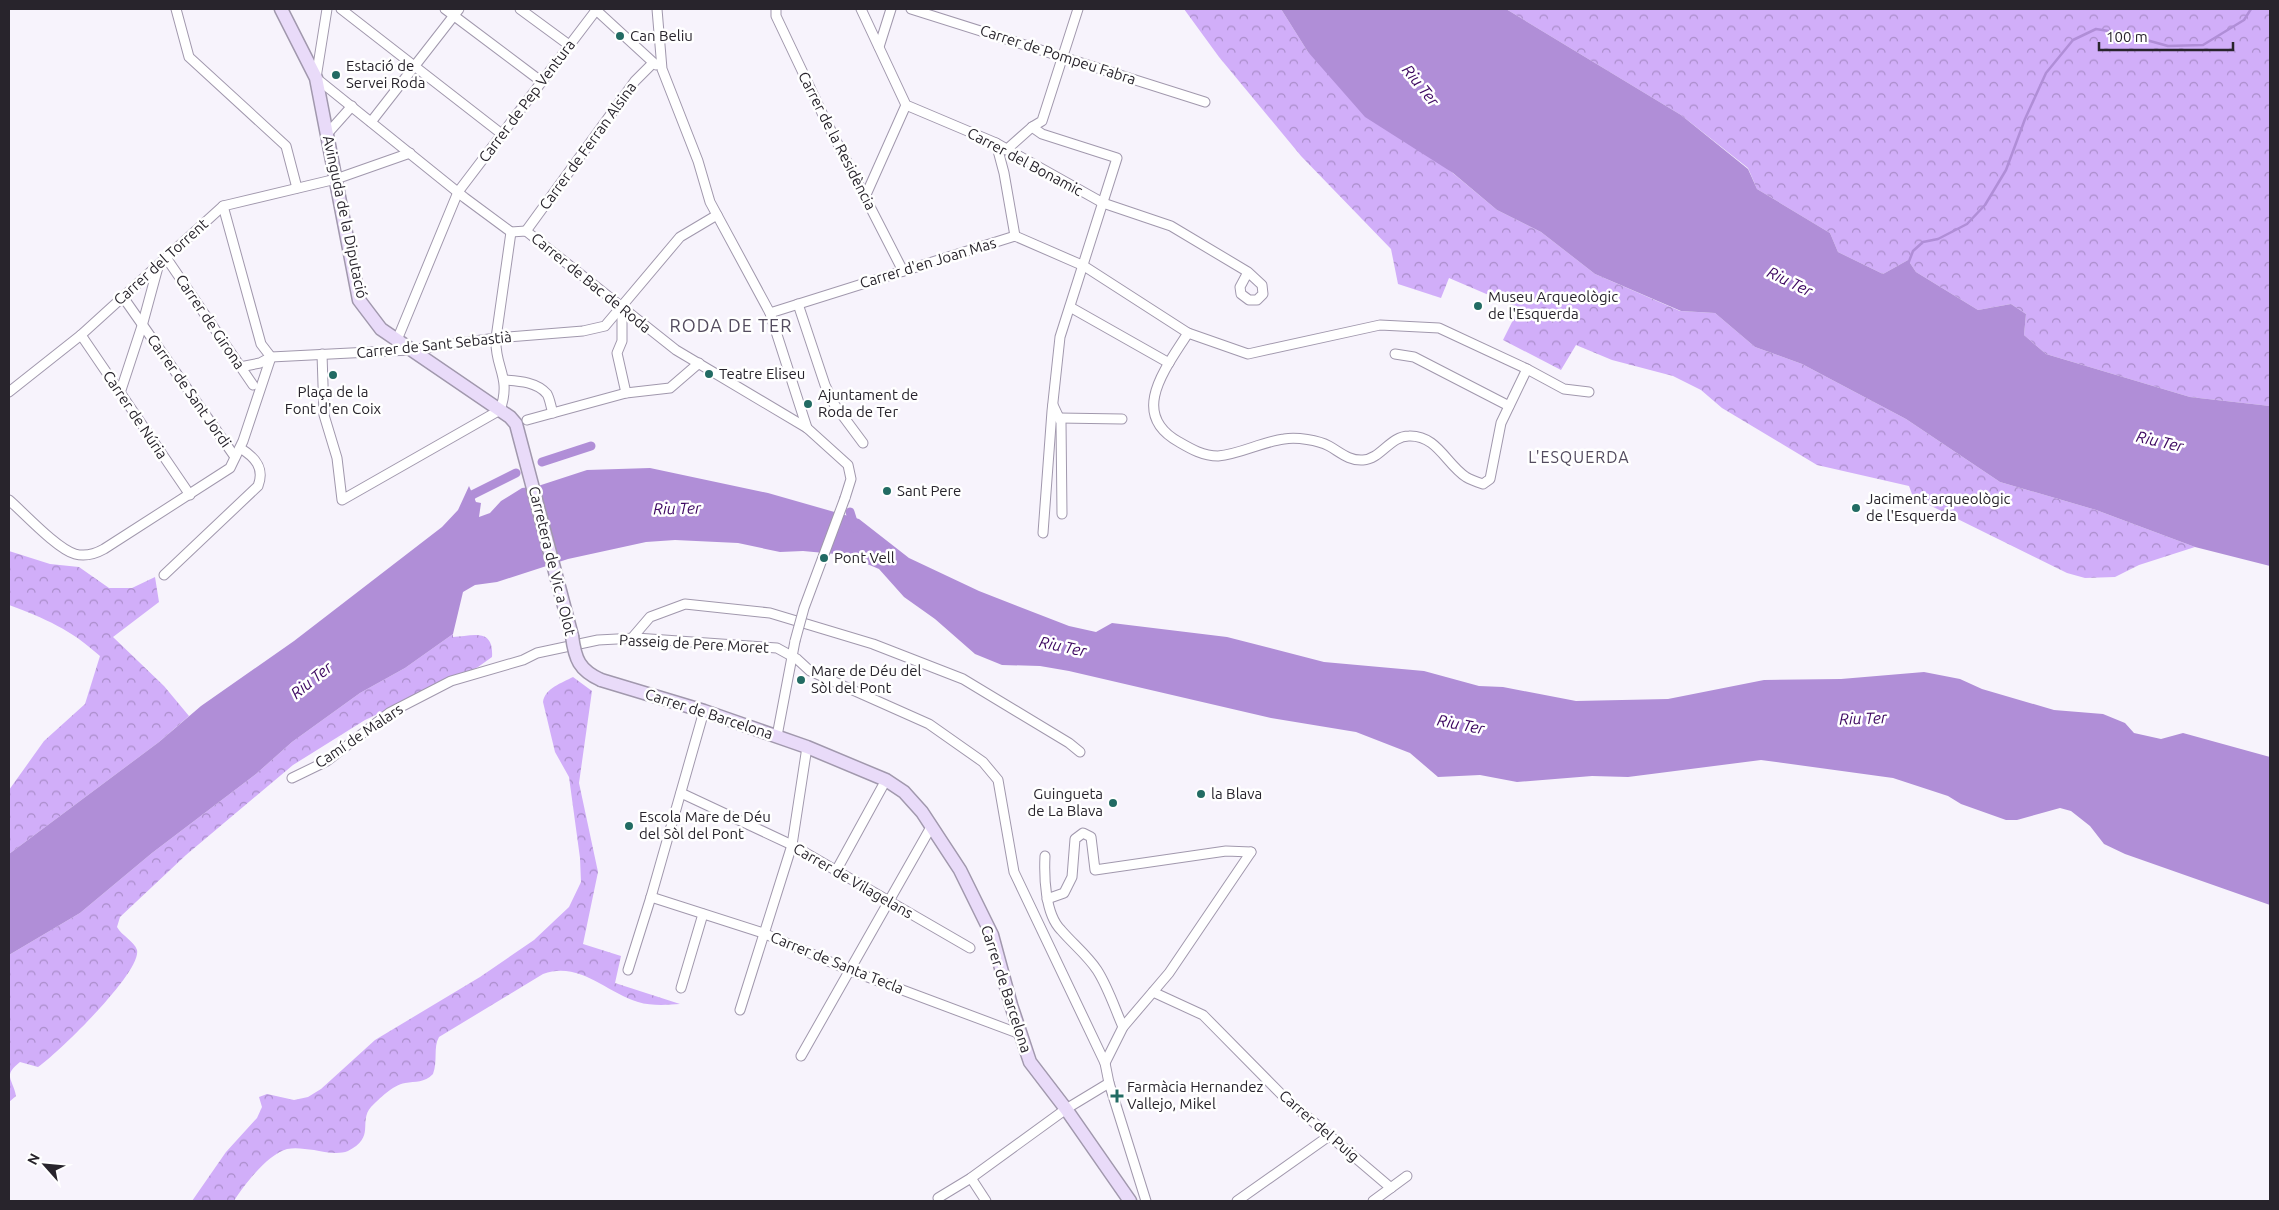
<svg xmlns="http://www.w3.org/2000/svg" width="2279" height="1210" font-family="Ubuntu,sans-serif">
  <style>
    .forest { fill: url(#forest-crowns) }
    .water { fill: #b08ed7 }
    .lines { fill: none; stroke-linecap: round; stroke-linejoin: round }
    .stream { stroke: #b08ed7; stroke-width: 2.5 }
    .canal { stroke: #b08ed7; stroke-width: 9 }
    .street-casing { stroke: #a198ad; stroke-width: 11 }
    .secondary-casing { stroke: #a198ad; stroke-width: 15 }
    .street { stroke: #fff; stroke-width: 9 }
    .secondary { stroke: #e9dbf9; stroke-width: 12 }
    .street-bridge-casing { stroke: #a198ad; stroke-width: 11; stroke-linecap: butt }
    .secondary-bridge-casing { stroke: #a198ad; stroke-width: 15; stroke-linecap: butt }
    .street-bridge { stroke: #fff; stroke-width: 9 }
    .secondary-bridge { stroke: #e9dbf9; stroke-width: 12 }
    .poi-dot { fill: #226b63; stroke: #fff; stroke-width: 2 }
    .labels { text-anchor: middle; stroke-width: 5; stroke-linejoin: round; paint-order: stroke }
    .poi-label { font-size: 15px; fill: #28242c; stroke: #fff; text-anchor: start }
    .street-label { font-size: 15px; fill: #28242c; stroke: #fff }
    .water-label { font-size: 16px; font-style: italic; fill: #3c0660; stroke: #fff }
    .neighbourhood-label { font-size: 16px; letter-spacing: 1px; fill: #534b5e; stroke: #fff }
    .quarter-label { font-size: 18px; letter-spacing: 1px; fill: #534b5e; stroke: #fff }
  </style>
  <defs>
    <pattern id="forest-crowns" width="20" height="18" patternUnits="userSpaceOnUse" patternTransform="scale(1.25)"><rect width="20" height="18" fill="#d1aef9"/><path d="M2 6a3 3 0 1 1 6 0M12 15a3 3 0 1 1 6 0" fill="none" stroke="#aa8dca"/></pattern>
  </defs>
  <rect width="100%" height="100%" fill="#f7f3fc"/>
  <g class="forest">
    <path d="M1184,9H1281L1308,52L1497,210L1541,232L1595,274L1680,311L1715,313L1755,347L1802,364L1906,419L2000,482L2096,510L2195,547L2139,565L2115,577L2085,578L2067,573L1913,497L1909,486L1817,465L1722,408L1701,390L1673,376L1612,360L1576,345L1561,370L1503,340L1519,308L1449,278L1441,298L1398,284L1391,249L1301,156L1219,57Z"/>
    <path d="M1506,9H2270V406L2190,397L2046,354L2024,335L2026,314L2011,304L1978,310L1916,272L1908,260L1883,274L1838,252L1830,233L1757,189L1748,168L1681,115Z"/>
    <path d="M9,551L50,564L79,567L109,588H132L155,577L159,602L113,637L164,686L189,716L159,742L9,854V790L44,741L85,704L100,656C70,629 46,619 9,605Z"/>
    <path d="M453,634V637C470,637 494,626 492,657L478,667L365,720L293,765L186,855L120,917L117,927C122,936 134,941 137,950C142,972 57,1054 38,1067L20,1062C2,1076 13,1079 16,1096L9,1102V955L80,913L152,853L256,774L292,742L360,693L405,668Z"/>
    <path d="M573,677L592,691L579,783L598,872L583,944L621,956L615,983L680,1004C667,1005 651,1006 638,1002C605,992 580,961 543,974L439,1037C433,1047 438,1061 433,1074C424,1083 416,1081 405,1083C393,1085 379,1099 371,1107C358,1122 376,1137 348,1151C338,1155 324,1152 314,1150C305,1149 296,1147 287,1149C268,1154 244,1185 234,1201H192L226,1152L257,1118L262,1107L259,1097L267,1094L294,1100L308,1097L321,1089L375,1040L480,977L534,940L569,907L581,882L580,858L569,777L555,752L543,702C545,688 562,683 573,677Z"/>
  </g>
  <g class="water">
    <path d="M1281,9H1506L1681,115L1748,169L1757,189L1830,233L1838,252L1883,274L1908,260L1916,272L1978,310L2011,304L2026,314L2024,335L2046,354L2190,397L2270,406V566L2195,547L2096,510L2000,482L1906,419L1802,364L1755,347L1715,313L1681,311L1595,274L1541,232L1497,210L1453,173L1365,117L1308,52Z"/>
    <path d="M650,468L768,493L859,519L909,558L979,591L1069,626L1096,632L1112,623L1227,637L1324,662L1424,671L1479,686L1503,687L1576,701L1668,699L1764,680L1841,679L1924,672L1960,679L1982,689L2054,710L2103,714L2125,723L2134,733L2161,739L2183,733L2270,757V905L2125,854L2104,844L2090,826L2071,811L2060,808L2017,820H2006L1961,804L1948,796L1893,778L1761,760L1628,777L1592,776L1517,782L1480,775L1438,777L1410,753L1356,732L1271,718L1069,671L1040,666L1002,665L975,654L935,619L904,597L879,569L846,555L803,551L780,552L738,543L675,540L646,542L568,559L497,582L475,585L463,592L453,634L405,668L360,693L292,742L256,774L152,853L80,913L9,955V854L159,742L201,706L294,641L442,527L458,510L469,486L476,502L481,503L479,517L490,513L501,501L522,488L538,486L587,470Z"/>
  </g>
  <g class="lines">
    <path class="stream" d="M1908,264L1913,251L1923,242L1938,239L1967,224L1985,205L2006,170L2025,119L2046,73L2073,40L2096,29L2121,33L2168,46L2203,45L2244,20L2251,9"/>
    <g class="canal">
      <path d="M542,462L591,446"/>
      <path d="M467,505L472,495L516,473"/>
      <path d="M850,512L855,528"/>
    </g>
    <defs>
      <g id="street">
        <path d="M176,9L189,57L286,146L297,188"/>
        <path d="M327,9L316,78L465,198L511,232L526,231L676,350L807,428L848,465L851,479L845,498"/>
        <path d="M341,9L503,135"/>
        <path d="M445,9L542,82"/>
        <path d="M520,9L569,45"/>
        <path d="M595,9L656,65"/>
        <path d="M657,9L662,69L698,161L710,202L770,313L807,428"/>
        <path d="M776,9V16L823,115L903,271"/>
        <path d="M861,9L906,105L996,143L1103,203L1171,226L1248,272L1240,287L1241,294L1249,300H1257L1263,294L1262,285L1248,272"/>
        <path d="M911,9L1205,102"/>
        <path d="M879,47L891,9"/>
        <path d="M371,122L459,9"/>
        <path d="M1032,127L1042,134L1117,158L1060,337L1052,411L1043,533"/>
        <path d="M327,134L352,106"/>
        <path d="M996,143L1004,173L1015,236"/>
        <path d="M1006,150L1032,127L1042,121L1078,9"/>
        <path d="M865,197L906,105"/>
        <path d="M223,206L261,344L271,357"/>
        <path d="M526,231L635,81L653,63"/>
        <path d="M167,259L253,385"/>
        <path d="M123,297L235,457"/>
        <path d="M798,304L825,385L834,404L863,443"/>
        <path d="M1070,307L1169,363"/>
        <path d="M622,308V341L617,353L626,393"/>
        <path d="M770,313L1015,236L1084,266L1188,333L1248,354L1380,325L1439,328L1527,369L1564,389L1589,392"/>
        <path d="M1188,333C1166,368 1128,414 1179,442C1191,449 1203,456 1218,456C1241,454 1261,442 1284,439C1297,437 1318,440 1329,446C1340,452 1349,461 1363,460C1381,459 1390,436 1409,436C1437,435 1446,464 1466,477C1471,480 1477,482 1483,484L1490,479L1501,423L1527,369"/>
        <path d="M81,335L190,495"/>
        <path d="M397,340L458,192L597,9"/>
        <path d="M322,354L324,415L337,458L342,500L500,410C512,377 494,367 496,338L511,232"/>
        <path d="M1395,354L1414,357L1509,406"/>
        <path d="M240,367L260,363L271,357L410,350L496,338L583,331L605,326L680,237L717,215"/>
        <path d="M505,380C519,381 537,382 547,394C550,399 551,408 553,413"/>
        <path d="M9,392L81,335L223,206L336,179L410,153"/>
        <path d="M120,393L142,326L158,267"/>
        <path d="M1053,405L1061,422L1062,514"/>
        <path d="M1059,418L1122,419"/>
        <path d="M527,420L626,393L670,388L699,363"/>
        <path d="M9,500C24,513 57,549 75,554C86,557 95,554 104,549L230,468L243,441L271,357"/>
        <path d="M164,575L258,486C265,468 255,457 240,448"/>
        <path d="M632,638L650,617L685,604L770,613L873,644L963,679L1069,743L1080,752"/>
        <path d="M777,736L795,641"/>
        <path d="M292,778L327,761L389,713L451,681L523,660L537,653L598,640L636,638L777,648L797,659L810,671L929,724L983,762L998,780L1014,872L1105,1063L1109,1083L1146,1201"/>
        <path d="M681,793L792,845L970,948"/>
        <path d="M1045,856C1044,877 1045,914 1061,930C1073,944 1087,955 1097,970C1108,987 1115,1009 1123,1027"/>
        <path d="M836,871L886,780"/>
        <path d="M651,897L763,933L849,970L1020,1034"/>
        <path d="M1047,899L1064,893L1072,877L1075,839L1083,833L1091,837L1095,870L1226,851L1251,852"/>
        <path d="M628,970L651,897L704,711"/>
        <path d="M681,988L703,914"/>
        <path d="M1153,992L1203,1015L1284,1097L1391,1188"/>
        <path d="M740,1010L792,845L807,747"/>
        <path d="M801,1056L931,827"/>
        <path d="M1105,1063L1123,1027L1169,973L1251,852"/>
        <path d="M971,1178L986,1201"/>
        <path d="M938,1198L971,1178L1066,1109L1109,1083"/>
        <path d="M1237,1201L1329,1136"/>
        <path d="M1373,1201L1407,1176"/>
      </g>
      <g id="secondary">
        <path d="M281,9L316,78L359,300L381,329L510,417L516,424L572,636"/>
        <path d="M601,680L704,711L807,747L886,780L904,792L922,812L960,870L992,935L1011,1005L1030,1062L1066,1109L1130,1201"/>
      </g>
    </defs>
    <use href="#street" class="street-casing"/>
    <use href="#secondary" class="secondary-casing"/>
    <use href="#street" class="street"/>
    <use href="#secondary" class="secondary"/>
    <defs>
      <path id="street-bridge" d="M795,641L804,608L845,498"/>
      <path id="secondary-bridge" d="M572,636C575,659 579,670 601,680"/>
    </defs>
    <use href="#street-bridge" class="street-bridge-casing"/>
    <use href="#secondary-bridge" class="secondary-bridge-casing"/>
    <use href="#street-bridge" class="street-bridge"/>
    <use href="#secondary-bridge" class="secondary-bridge"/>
  </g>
  <g class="poi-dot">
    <circle cx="620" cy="36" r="5"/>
    <circle cx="336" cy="75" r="5"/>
    <circle cx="1478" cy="306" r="5"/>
    <circle cx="709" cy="374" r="5"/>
    <circle cx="333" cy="375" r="5"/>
    <circle cx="808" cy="404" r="5"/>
    <circle cx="887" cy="491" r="5"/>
    <circle cx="1856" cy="508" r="5"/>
    <circle cx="824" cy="558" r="5"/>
    <circle cx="801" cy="680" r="5"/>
    <circle cx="1201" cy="794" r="5"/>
    <circle cx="1113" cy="803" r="5"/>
    <circle cx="629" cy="826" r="5"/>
    <path d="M1114.5 1088.5h5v5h5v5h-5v5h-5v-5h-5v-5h5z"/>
  </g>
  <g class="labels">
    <g class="poi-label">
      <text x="630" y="41">Can Beliu</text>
      <text x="346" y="71">Estació de<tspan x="346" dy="17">Servei Roda</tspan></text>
      <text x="1488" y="302">Museu Arqueològic<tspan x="1488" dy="17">de l'Esquerda</tspan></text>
      <text x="719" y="379">Teatre Eliseu</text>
      <text x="333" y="397" text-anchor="middle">Plaça de la<tspan x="333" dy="17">Font d'en Coix</tspan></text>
      <text x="818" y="400">Ajuntament de<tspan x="818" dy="17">Roda de Ter</tspan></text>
      <text x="897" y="496">Sant Pere</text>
      <text x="1866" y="504">Jaciment arqueològic<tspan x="1866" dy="17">de l'Esquerda</tspan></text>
      <text x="834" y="563">Pont Vell</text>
      <text x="811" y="676">Mare de Déu del<tspan x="811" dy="17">Sòl del Pont</tspan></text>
      <text x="1103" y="799" text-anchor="end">Guingueta<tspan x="1103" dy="17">de La Blava</tspan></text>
      <text x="1211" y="799">la Blava</text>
      <text x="639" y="822">Escola Mare de Déu<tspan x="639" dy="17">del Sòl del Pont</tspan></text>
      <text x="1127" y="1092">Farmàcia Hernandez<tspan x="1127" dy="17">Vallejo, Mikel</tspan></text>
    </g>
    <g class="street-label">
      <text transform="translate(1058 55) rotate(18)" y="5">Carrer de Pompeu Fabra</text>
      <text transform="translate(527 101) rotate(-53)" y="5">Carrer de Pep Ventura</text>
      <text transform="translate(837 141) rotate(63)" y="5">Carrer de la Residència</text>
      <text transform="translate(588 146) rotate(-54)" y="5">Carrer de Ferran Alsina</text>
      <text transform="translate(1025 162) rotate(28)" y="5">Carrer del Bonamic</text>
      <text transform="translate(345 217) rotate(78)" y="5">Avinguda de la Diputació</text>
      <text transform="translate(161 262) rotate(-42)" y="5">Carrer del Torrent</text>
      <text transform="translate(928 263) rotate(-17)" y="5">Carrer d'en Joan Mas</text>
      <text transform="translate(591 283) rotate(39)" y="5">Carrer de Bac de Roda</text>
      <text transform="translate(210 322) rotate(56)" y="5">Carrer de Girona</text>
      <text transform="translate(434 345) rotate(-6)" y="5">Carrer de Sant Sebastià</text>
      <text transform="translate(189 391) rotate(55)" y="5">Carrer de Sant Jordi</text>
      <text transform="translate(135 415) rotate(56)" y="5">Carrer de Núria</text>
      <text transform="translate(552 561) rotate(76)" y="5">Carretera de Vic a Olot</text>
      <text transform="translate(694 644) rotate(3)" y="5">Passeig de Pere Moret</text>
      <text transform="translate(709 714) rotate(18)" y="5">Carrer de Barcelona</text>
      <text transform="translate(359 736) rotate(-34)" y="5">Camí de Malars</text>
      <text transform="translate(853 881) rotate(30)" y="5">Carrer de Vilagelans</text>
      <text transform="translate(837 963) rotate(22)" y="5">Carrer de Santa Tecla</text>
      <text transform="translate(1006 989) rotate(72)" y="5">Carrer de Barcelona</text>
      <text transform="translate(1319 1126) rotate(41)" y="5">Carrer del Puig</text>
    </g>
    <g class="water-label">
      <text transform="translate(1421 85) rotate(51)" y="6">Riu Ter</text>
      <text transform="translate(1790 281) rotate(26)" y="6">Riu Ter</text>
      <text transform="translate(2160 441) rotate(13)" y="6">Riu Ter</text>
      <text transform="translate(677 508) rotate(-1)" y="6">Riu Ter</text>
      <text transform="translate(1063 646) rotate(12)" y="6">Riu Ter</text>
      <text transform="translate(311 680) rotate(-39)" y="6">Riu Ter</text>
      <text transform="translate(1863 718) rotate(-2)" y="6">Riu Ter</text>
      <text transform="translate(1461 724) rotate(11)" y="6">Riu Ter</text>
    </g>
    <g class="neighbourhood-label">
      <text x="1579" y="463">L'ESQUERDA</text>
    </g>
    <g class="quarter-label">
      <text x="731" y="332">RODA DE TER</text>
    </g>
  </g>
  <rect width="2279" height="1210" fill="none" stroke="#28242c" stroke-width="20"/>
  <g transform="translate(45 1165) rotate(297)" stroke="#ffffff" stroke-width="4" paint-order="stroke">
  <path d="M0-4L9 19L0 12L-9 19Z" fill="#28242c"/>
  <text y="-8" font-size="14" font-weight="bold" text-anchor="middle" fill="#28242c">N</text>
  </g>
  <path d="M2099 42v8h134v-8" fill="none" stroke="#28242c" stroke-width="2.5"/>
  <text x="2106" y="42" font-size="15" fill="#28242c" stroke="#ffffff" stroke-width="4" paint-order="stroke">100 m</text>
</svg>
